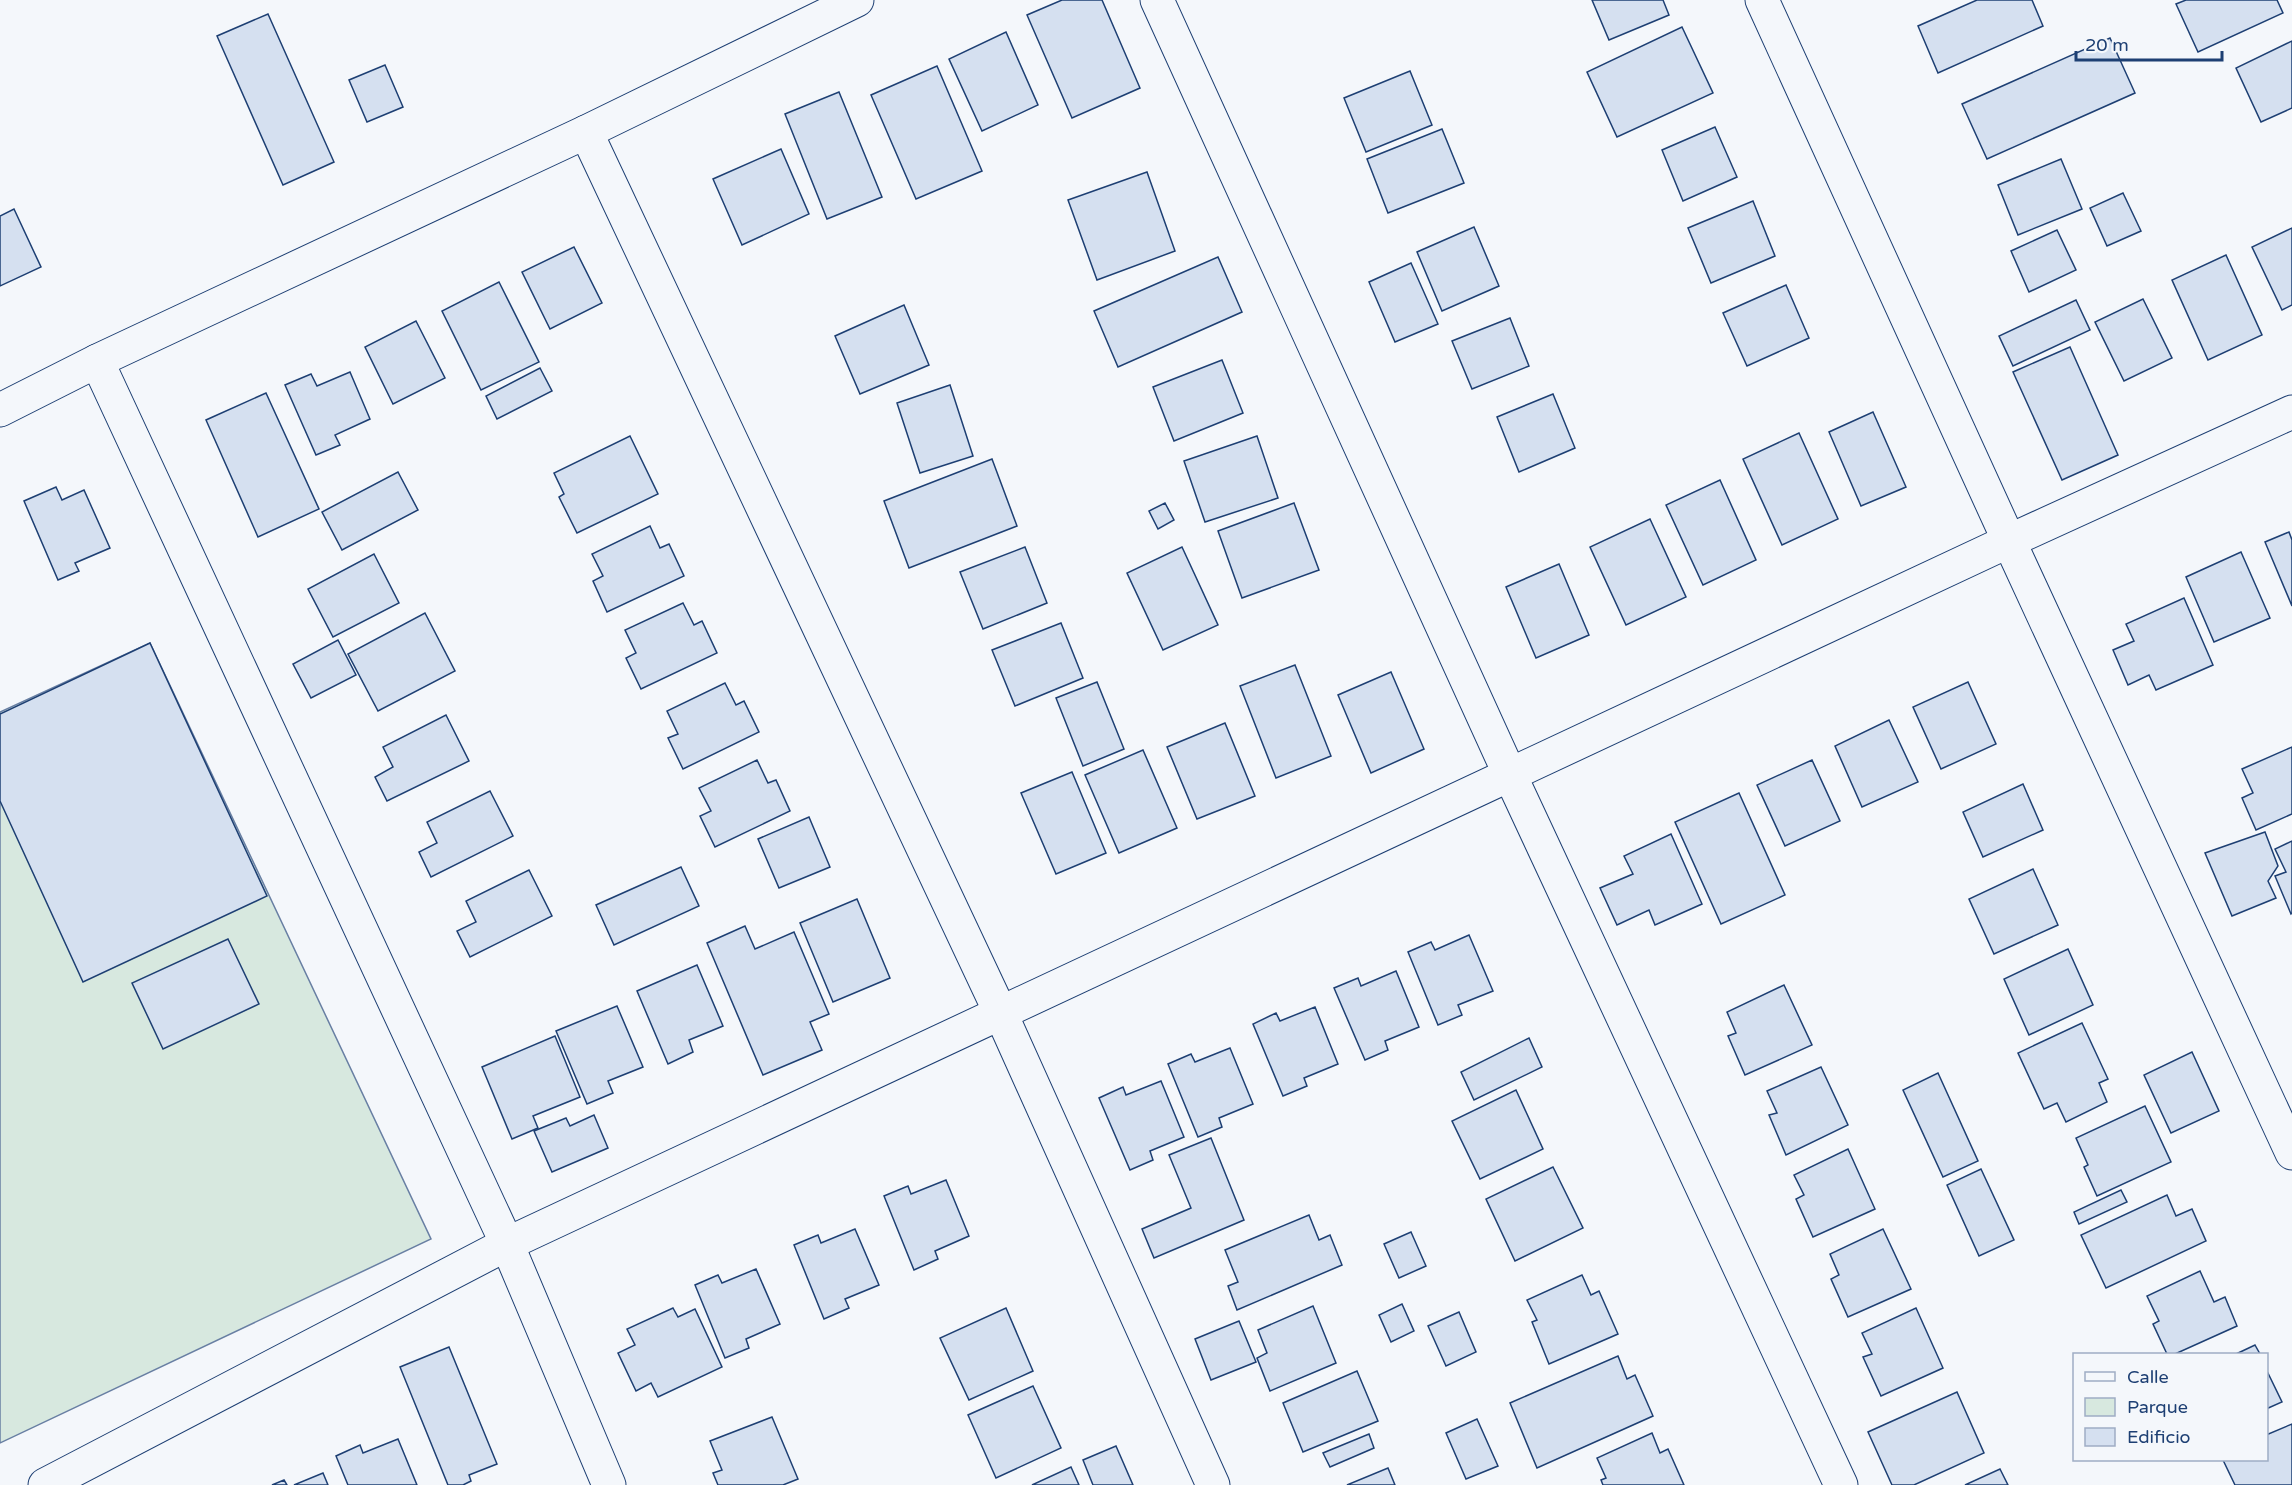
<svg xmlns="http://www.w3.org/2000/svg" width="2292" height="1485" font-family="'Varela Round',sans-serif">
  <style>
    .green { fill: #d7e8df; stroke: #687fa3; stroke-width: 1.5 }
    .building { fill: #d5e0f0; stroke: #1d3f73; stroke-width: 1.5 }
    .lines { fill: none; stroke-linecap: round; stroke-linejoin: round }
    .minor-casing { stroke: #1d3f73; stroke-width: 35 }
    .minor { stroke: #f4f7fb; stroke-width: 33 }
  </style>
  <rect width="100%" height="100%" fill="#f4f7fb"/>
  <path class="green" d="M150,643L431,1239L0,1443V712Z"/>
  <g class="building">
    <path d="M1062,0H1102L1140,88L1072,118L1027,15Z"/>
    <path d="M1592,0H1663L1669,15L1609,40Z"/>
    <path d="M1977,0H2032L2043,26L1938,73L1918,26Z"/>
    <path d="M2186,0H2277L2283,13L2198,52L2176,4Z"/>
    <path d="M268,14L334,162L283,185L217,36Z"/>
    <path d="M1682,27L1713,93L1617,137L1587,72Z"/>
    <path d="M1006,32L1038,105L982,131L949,59Z"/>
    <path d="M2110,38L2135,93L1987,159L1962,104Z"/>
    <path d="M2292,41V108L2261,122L2236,68Z"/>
    <path d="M385,65L403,107L367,122L349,80Z"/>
    <path d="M937,66L982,171L916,199L871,95Z"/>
    <path d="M1410,71L1432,125L1366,152L1344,98Z"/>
    <path d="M839,92L882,197L827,219L785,114Z"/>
    <path d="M1715,127L1737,177L1683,201L1662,150Z"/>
    <path d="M1442,129L1464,183L1388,213L1367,159Z"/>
    <path d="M781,149L809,214L742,245L713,179Z"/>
    <path d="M2061,159L2082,209L2018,235L1998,185Z"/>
    <path d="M1147,172L1175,251L1097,280L1068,200Z"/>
    <path d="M2123,193L2141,231L2107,246L2090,208Z"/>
    <path d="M1753,201L1775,256L1711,283L1688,228Z"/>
    <path d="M14,209L41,267L0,286V216Z"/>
    <path d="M1474,227L1499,286L1442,311L1417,252Z"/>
    <path d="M2292,228V305L2282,310L2252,247Z"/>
    <path d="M2057,230L2076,270L2029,292L2011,251Z"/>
    <path d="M574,247L602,303L550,329L522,272Z"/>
    <path d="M2226,255L2262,335L2208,360L2172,280Z"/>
    <path d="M1218,257L1242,312L1118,367L1094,311Z"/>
    <path d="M1411,263L1438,324L1395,342L1369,282Z"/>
    <path d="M499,282L539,362L481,390L442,311Z"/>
    <path d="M1786,285L1809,338L1747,366L1723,313Z"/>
    <path d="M2143,299L2172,358L2124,381L2095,322Z"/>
    <path d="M2076,300L2090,330L2013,366L1999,336Z"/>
    <path d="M904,305L929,365L860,394L835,336Z"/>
    <path d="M1510,318L1529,366L1472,389L1452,341Z"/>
    <path d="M416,321L445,378L393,404L365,347Z"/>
    <path d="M2070,347L2118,455L2062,480L2013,372Z"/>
    <path d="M1222,360L1243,413L1174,441L1153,387Z"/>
    <path d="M540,368L552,391L497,419L486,396Z"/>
    <path d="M350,372L370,419L335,435L340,445L316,455L285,385L311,374L317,386Z"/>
    <path d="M950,385L973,456L920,473L897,403Z"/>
    <path d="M266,393L319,509L258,537L206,420Z"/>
    <path d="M1553,394L1575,448L1519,472L1497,417Z"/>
    <path d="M1873,412L1906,487L1861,506L1829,432Z"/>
    <path d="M1799,433L1838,519L1782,545L1743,459Z"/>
    <path d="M630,436L658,494L577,533L559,497L564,494L554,473Z"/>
    <path d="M1257,436L1278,498L1205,522L1184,461Z"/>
    <path d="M992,459L1017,526L909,568L884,501Z"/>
    <path d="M398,472L418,510L342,550L322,512Z"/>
    <path d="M1720,480L1756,560L1703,585L1666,505Z"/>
    <path d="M56,487L62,500L84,490L110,548L75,563L79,571L58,580L24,501Z"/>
    <path d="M1165,503L1174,520L1158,529L1149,511Z"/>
    <path d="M1294,503L1319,570L1242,598L1218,531Z"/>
    <path d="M1650,519L1686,597L1626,625L1590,547Z"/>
    <path d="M650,526L660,548L669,544L684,576L607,612L593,581L603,576L592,554Z"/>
    <path d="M2289,532L2292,540V606L2265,542Z"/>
    <path d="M1025,547L1047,603L983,629L960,572Z"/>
    <path d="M1182,547L1218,625L1163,650L1127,573Z"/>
    <path d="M2241,552L2270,618L2214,642L2186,577Z"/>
    <path d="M374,554L399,603L333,637L308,589Z"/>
    <path d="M1559,564L1589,635L1536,658L1506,587Z"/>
    <path d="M2184,598L2213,665L2156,690L2149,675L2128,685L2113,650L2134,641L2126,624Z"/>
    <path d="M683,603L694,625L702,621L717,653L641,689L626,658L636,653L625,630Z"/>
    <path d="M425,613L455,671L378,711L348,654Z"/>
    <path d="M1061,623L1083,678L1015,706L992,650Z"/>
    <path d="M338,640L356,675L311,698L293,664Z"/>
    <path d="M150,643L267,896L83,982L0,801V714Z"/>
    <path d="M1295,665L1331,756L1276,778L1240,686Z"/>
    <path d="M1391,672L1424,749L1371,773L1338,695Z"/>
    <path d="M1097,682L1124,749L1083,766L1056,698Z"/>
    <path d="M1968,682L1996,744L1941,769L1913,707Z"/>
    <path d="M725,683L736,705L744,701L759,732L683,769L668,738L678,734L667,711Z"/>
    <path d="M446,715L469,761L387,801L375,777L393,767L383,747Z"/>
    <path d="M1889,720L1918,782L1862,807L1835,746Z"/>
    <path d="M1225,723L1255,796L1197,819L1167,747Z"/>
    <path d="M2292,747V814L2256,830L2242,798L2253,793L2242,769Z"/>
    <path d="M1143,750L1177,828L1119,853L1085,775Z"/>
    <path d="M757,760L768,783L776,780L790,811L715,847L700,816L711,811L699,788Z"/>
    <path d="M1812,760L1840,821L1785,846L1757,785Z"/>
    <path d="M1072,772L1106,853L1056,874L1021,793Z"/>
    <path d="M2023,784L2043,830L1983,857L1963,812Z"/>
    <path d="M490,791L513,836L431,877L419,852L437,843L427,822Z"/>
    <path d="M1739,793L1785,895L1721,924L1675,822Z"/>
    <path d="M809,817L830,867L779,888L758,839Z"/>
    <path d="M2265,832L2278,866L2268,881L2276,898L2232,916L2205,853Z"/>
    <path d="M1671,834L1702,904L1655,925L1649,910L1617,925L1600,888L1633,874L1624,856Z"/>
    <path d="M2292,841V913L2291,914L2275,876L2286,872L2275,849Z"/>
    <path d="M681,867L699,906L614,945L596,905Z"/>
    <path d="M2033,869L2058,925L1994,954L1969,899Z"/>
    <path d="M529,870L552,916L470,957L457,931L476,922L466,901Z"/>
    <path d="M857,899L890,978L833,1002L800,923Z"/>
    <path d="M745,926L755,949L794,932L829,1014L810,1022L822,1050L763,1075L707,943Z"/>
    <path d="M1469,935L1493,991L1458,1005L1462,1015L1438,1025L1408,952L1431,942L1435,950Z"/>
    <path d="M228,939L259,1004L163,1049L132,983Z"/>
    <path d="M2068,949L2093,1005L2029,1035L2004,979Z"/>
    <path d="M697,965L723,1026L689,1040L693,1052L668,1064L637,991Z"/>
    <path d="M1396,971L1419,1027L1385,1041L1388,1050L1365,1060L1334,988L1358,978L1361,986Z"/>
    <path d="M1784,985L1812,1045L1745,1075L1728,1036L1736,1033L1727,1012Z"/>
    <path d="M617,1006L643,1067L608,1081L613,1093L587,1104L556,1031Z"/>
    <path d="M1315,1007L1338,1064L1304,1078L1307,1086L1283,1096L1253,1024L1276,1013L1280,1021Z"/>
    <path d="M2082,1023L2108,1079L2099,1083L2107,1102L2066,1122L2057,1103L2044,1109L2018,1053Z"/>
    <path d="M555,1036L580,1097L533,1116L538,1128L512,1139L482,1067Z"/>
    <path d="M1529,1038L1542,1067L1474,1100L1461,1072Z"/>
    <path d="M1230,1048L1253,1104L1219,1118L1222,1127L1198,1137L1168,1064L1191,1054L1195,1062Z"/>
    <path d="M2192,1052L2219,1111L2171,1133L2144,1075Z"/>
    <path d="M1821,1067L1848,1125L1786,1155L1769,1115L1777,1113L1767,1091Z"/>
    <path d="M1938,1073L1978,1161L1943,1177L1903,1090Z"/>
    <path d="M1161,1081L1184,1137L1150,1151L1153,1160L1130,1170L1099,1098L1123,1087L1126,1095Z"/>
    <path d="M1516,1090L1543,1149L1480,1179L1452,1121Z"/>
    <path d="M2145,1106L2171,1162L2097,1196L2084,1167L2088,1165L2076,1138Z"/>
    <path d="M594,1115L608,1148L552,1172L534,1131L566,1118L570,1126Z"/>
    <path d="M1211,1138L1244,1220L1154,1258L1142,1229L1191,1208L1169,1155Z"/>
    <path d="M1848,1149L1875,1209L1813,1237L1796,1199L1804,1195L1794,1175Z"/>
    <path d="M1553,1167L1583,1228L1515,1261L1486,1199Z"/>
    <path d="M1981,1169L2014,1240L1979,1256L1947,1185Z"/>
    <path d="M946,1180L969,1236L935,1251L938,1259L914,1270L884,1196L908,1186L911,1194Z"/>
    <path d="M2121,1190L2127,1202L2079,1224L2074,1212Z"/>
    <path d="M2167,1195L2176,1216L2192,1209L2206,1241L2106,1288L2081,1235Z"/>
    <path d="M1309,1215L1319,1240L1330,1235L1342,1265L1237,1310L1228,1286L1238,1282L1225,1250Z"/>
    <path d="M855,1229L879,1285L845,1299L849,1308L824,1319L794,1245L818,1235L821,1243Z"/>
    <path d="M1883,1229L1911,1289L1848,1317L1831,1279L1839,1275L1830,1254Z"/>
    <path d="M1411,1232L1426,1266L1399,1278L1384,1244Z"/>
    <path d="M756,1269L780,1324L746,1339L749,1348L725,1358L695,1285L718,1275L722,1283Z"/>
    <path d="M2200,1271L2214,1302L2225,1297L2237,1326L2175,1354H2167L2153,1324L2159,1321L2147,1296Z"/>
    <path d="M1582,1275L1591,1295L1599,1291L1618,1334L1549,1364L1532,1322L1537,1320L1527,1300Z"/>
    <path d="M1402,1304L1414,1331L1391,1342L1379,1315Z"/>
    <path d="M1313,1306L1336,1363L1270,1391L1257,1358L1267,1353L1258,1330Z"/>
    <path d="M673,1308L678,1317L695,1309L722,1367L658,1397L651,1383L636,1391L618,1353L635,1345L627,1329Z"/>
    <path d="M1006,1308L1033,1371L969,1400L940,1338Z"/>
    <path d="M1916,1308L1943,1368L1881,1396L1863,1357L1872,1354L1862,1333Z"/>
    <path d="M1459,1312L1476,1352L1446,1366L1428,1326Z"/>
    <path d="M1239,1321L1256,1362L1211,1380L1195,1339Z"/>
    <path d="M2255,1345L2260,1354H2236Z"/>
    <path d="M449,1347L497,1464L469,1475L471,1481L463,1485H448L400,1367Z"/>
    <path d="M1618,1356L1627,1379L1635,1375L1653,1416L1537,1468L1510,1403Z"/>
    <path d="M2266,1369L2282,1402L2266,1409Z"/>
    <path d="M1357,1371L1378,1421L1303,1452L1283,1403Z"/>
    <path d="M1033,1386L1061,1448L996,1478L968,1415Z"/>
    <path d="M1957,1392L1984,1453L1914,1485H1892L1868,1432Z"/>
    <path d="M772,1417L798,1479L783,1485H718L713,1473L722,1470L710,1441Z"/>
    <path d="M1477,1419L1498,1466L1466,1479L1446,1433Z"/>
    <path d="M2292,1424V1485H2235L2223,1460H2266V1435Z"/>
    <path d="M1652,1433L1660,1453L1668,1449L1684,1485H1603L1601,1480L1606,1478L1597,1458Z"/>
    <path d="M1369,1434L1374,1448L1330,1467L1323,1453Z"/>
    <path d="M398,1439L417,1485H348L336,1456L360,1445L363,1453Z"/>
    <path d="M1116,1446L1133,1485H1093L1083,1460Z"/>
    <path d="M1071,1467L1079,1485H1032Z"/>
    <path d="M1388,1468L1395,1485H1347Z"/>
    <path d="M2000,1469L2008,1485H1965Z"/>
    <path d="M323,1473L328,1485H294Z"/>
    <path d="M284,1480L287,1485H272Z"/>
  </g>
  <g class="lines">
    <defs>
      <g id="minor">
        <path d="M1157,0L1510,775L1841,1485"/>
        <path d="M1762,0L2009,541L2292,1153"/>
        <path d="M586,132L1001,1014L1213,1485"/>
        <path d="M97,361L507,1244L609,1485"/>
        <path d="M0,410L97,361L586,132L857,0"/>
        <path d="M45,1485L507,1244L2009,541L2292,412"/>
      </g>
    </defs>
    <use href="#minor" class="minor-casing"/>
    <use href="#minor" class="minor"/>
  </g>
  <rect x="2073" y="1353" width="195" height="108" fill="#f4f7fb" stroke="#9eadc5" stroke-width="1.5"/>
  <rect x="2085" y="1372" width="30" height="9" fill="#f4f7fb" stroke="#9eadc5" stroke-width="1.5"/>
  <text x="2127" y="1383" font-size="18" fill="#1d3f73">Calle</text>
  <rect x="2085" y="1398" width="30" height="18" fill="#d7e8df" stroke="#9eadc5" stroke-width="1.5"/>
  <text x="2127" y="1413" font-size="18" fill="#1d3f73">Parque</text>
  <rect x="2085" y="1428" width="30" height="18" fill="#d5e0f0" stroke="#9eadc5" stroke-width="1.5"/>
  <text x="2127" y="1443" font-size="18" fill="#1d3f73">Edificio</text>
  <path d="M2076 51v9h146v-9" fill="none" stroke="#1d3f73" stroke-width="3"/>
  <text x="2085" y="51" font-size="18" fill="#1d3f73" stroke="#f4f7fb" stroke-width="4.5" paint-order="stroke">20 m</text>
</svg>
